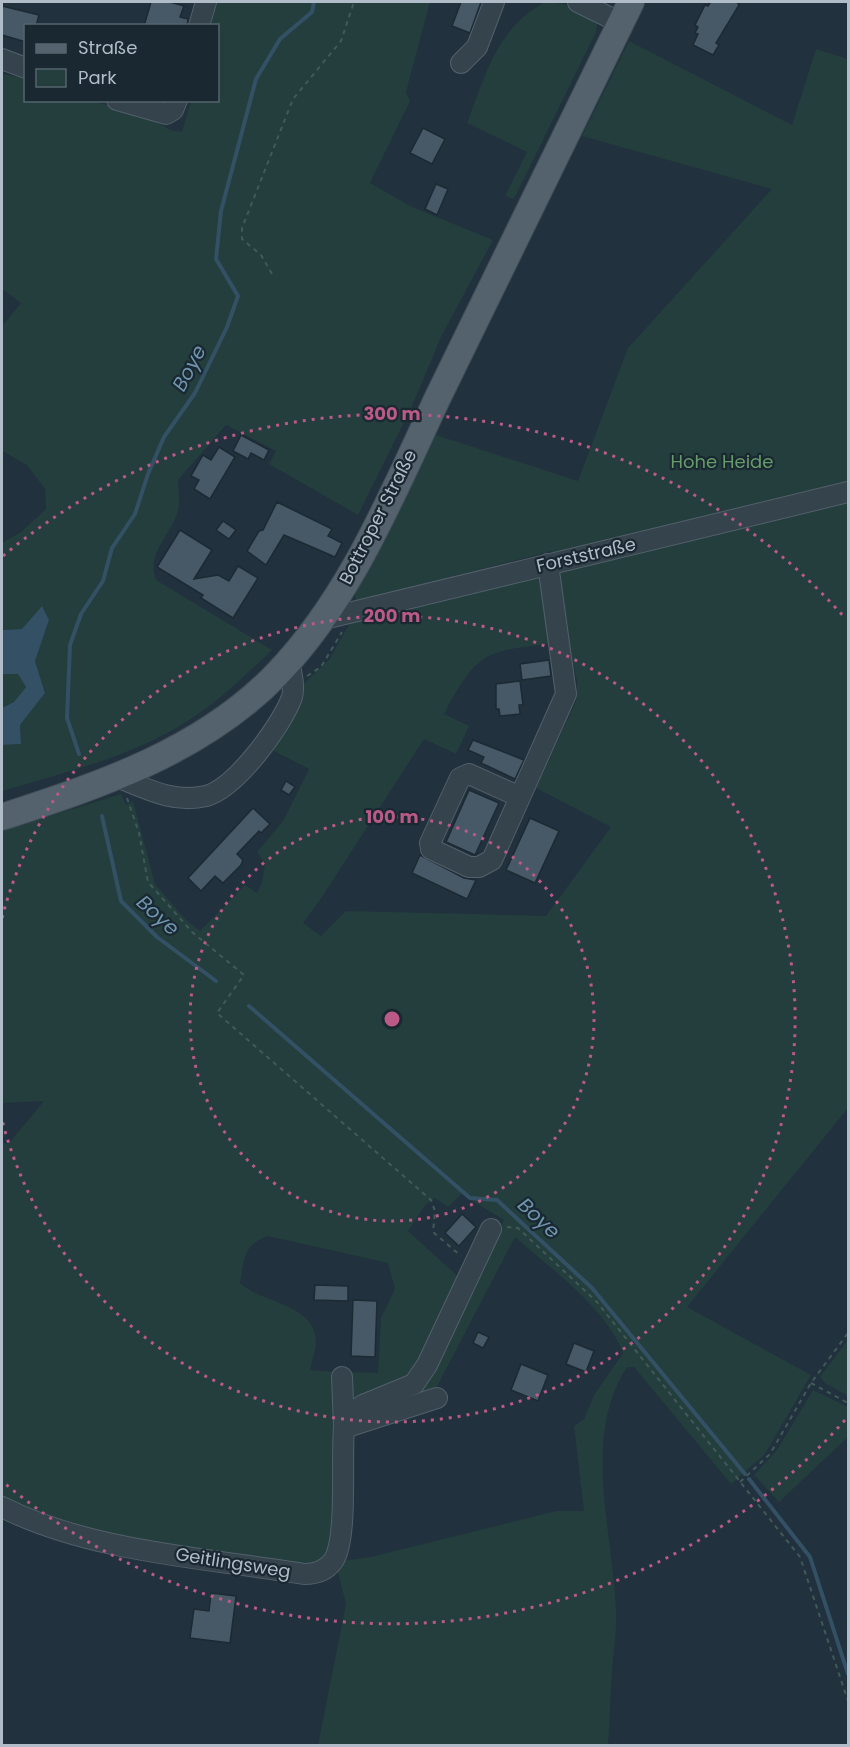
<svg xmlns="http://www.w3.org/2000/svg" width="850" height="1747" font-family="Poppins,sans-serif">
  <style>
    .green { fill: #233e3d; fill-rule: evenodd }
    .water { fill: #345065 }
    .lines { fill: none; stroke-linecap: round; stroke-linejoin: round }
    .stream { stroke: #345065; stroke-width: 4 }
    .building { fill: #475966; stroke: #1c2a34; stroke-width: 1.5 }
    .minor-casing { stroke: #53606b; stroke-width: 22 }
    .major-casing { stroke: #3e4c56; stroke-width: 28 }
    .path { stroke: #415a59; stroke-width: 2; stroke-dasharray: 4.5 4.5; stroke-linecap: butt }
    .minor { stroke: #35434d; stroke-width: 20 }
    .major { stroke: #53626d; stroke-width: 26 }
    .ring { fill: none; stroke: #bb5a87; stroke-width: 3; stroke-dasharray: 3 6 }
    .labels { text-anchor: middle; stroke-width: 4.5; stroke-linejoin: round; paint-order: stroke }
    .park-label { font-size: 18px; fill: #669b6a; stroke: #1a2831 }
    .street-label { font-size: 18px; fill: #b0bdc8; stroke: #1a2831 }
    .water-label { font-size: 20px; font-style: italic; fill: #6f94ae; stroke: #1a2831 }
    .centre { fill: #bb5a87; stroke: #1a2831; stroke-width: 3 }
    .ring-label { font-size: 18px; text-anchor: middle; font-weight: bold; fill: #bb5a87; stroke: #1a2831; stroke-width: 4.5; stroke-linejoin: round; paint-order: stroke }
  </style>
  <rect width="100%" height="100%" fill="#21313d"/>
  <g class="green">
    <path d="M217,2H430L406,92L410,101L370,183L412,207L493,240L442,335L412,406L358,515L269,464L276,451L226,425L178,480C178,491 181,505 177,514C169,537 146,555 156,580L272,650C244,677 216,704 183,724C127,758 64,773 2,791V745L21,744L20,725L45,693L35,661L49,620L22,629L2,630V543L21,532L46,509L45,489L27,465L2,451V326L21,303L2,289V74L25,78L26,100L93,101L150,118L170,130L182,132L191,101L218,100V26L211,25Z"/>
    <path d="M545,2C556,2 595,9 597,22C598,25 596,28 596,32L514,199L505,196L527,152L467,123C486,74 496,29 545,2Z"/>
    <path d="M629,41L792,125L816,49L848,59V1108L687,1307L811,1375L765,1454L731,1484L634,1367H627C581,1438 614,1535 616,1613C617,1633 613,1653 612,1672C610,1697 610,1721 608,1745H318L346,1604L338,1573L341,1561L371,1557L556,1511H584L574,1426L584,1419L594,1395L623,1353C607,1309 550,1268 515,1237L433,1394L362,1418L412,1388L474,1281L504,1220L461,1194L448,1207L435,1198L426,1204L408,1231L463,1281L418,1374L348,1408V1372L378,1373L381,1318L395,1289L388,1263L268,1236C242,1246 245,1258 240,1283C261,1303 311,1303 316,1338C317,1347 312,1360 310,1370L338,1372L337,1503L331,1553L317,1565L282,1566L198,1548L100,1537L2,1501V1142L8,1144L44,1101L2,1103V831L121,794L126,805L133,801L155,884L185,919L200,931L245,885L257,893L262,882L265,864L257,852L283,821L309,769L272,750L296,691L329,660L350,623L553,571L552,551L356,601L355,594L433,434L578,481L628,348L772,189L582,136ZM561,611L577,681L576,701L536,788L611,827L546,916L346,911L321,936L303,923L322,897L424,739L456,754L469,726L444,714C476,653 485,650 553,644Z"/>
    <path d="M8,672L18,674L26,687L14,703L2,708V674Z"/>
    <path d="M848,1340V1396L825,1383L820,1377Z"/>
    <path d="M813,1390L848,1407V1437L779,1502L754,1475L777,1450Z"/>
  </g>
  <path class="water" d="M42,606L49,620L35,661L45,693L20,725L21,744L2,745V708L14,702L26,687L18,674H2V630L22,629Z"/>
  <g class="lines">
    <g class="stream">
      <path d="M79,754L67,718L70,645L81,614L103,581L112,548L135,514L148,474L164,437L195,393L227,327L238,296L216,259L221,211L256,79L280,39L312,12L314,2"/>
      <path d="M102,816L121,901L157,937L216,981"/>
      <path d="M249,1006L470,1198L497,1200L592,1288L745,1474"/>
      <path d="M749,1479L810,1557L848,1674"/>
    </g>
  </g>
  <g class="building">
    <path d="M151,2H170L184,6L180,17L188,19L187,26H144Z"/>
    <path d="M461,2H481L470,33L452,26Z"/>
    <path d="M708,2H737L739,5L716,43L719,45L713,55L693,45L698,34L695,33L698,27L695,25L705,5L708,6L710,3Z"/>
    <path d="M2,6L39,15L36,26H26V42L2,35Z"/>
    <path d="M423,128L445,139L432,164L410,153Z"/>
    <path d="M436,184L448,189L437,215L425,209Z"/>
    <path d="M241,435L269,450L264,460L251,453L248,459L233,451Z"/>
    <path d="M219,447L235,457L210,499L194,489L199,480L191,476L203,455L211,460Z"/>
    <path d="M277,502L332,529L328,536L342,543L335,557L284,535L266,565L247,551L259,531L263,530Z"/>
    <path d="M223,521L236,530L229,539L216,530Z"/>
    <path d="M180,530L212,550L194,579L218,575L229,581L238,566L258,578L233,618L201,598L203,595L157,567Z"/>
    <path d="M549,660L551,676L522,680L520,664Z"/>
    <path d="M520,681L523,705H519L520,714L500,716L499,709H496V684Z"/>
    <path d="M473,740L524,760L515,779L481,763L484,757L468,750Z"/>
    <path d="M286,781L295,787L289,795L281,790Z"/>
    <path d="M469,790L499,803L475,855L446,842Z"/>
    <path d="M253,808L270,824L261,833L259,831L237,854L243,860L241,865L223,883L215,876L201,891L188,878Z"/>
    <path d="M530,818L559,831L535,883L506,870Z"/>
    <path d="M420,855L464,878L476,880L467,899L412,873Z"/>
    <path d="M462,1214L476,1227L459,1246L445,1233Z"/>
    <path d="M315,1285L348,1286V1301L314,1300Z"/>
    <path d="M353,1300L377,1301L375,1357L351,1356Z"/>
    <path d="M478,1332L489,1337L483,1348L473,1343Z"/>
    <path d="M574,1343L594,1351L586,1372L566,1364Z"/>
    <path d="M521,1364L548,1375L538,1401L511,1390Z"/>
    <path d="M211,1593L236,1596L230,1643L190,1638L194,1609L209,1611Z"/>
  </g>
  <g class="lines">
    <defs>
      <g id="minor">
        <path d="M578,2L621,23"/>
        <path d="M199,26L206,2"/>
        <path d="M2,59L26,68"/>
        <path d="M461,63L477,47L494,2"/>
        <path d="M117,100L166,114L173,110L177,100"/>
        <path d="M324,619L848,492"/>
        <path d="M117,777C145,788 174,804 206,796C236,788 282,725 292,697C295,685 291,672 289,661"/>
        <path d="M520,797L469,774L460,778L430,843L431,849L469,867H479L492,860L566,694L548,564"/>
        <path d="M342,1377L344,1426"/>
        <path d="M344,1417L363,1405L414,1384L427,1365L491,1229"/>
        <path d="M2,1507C91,1552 206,1558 304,1574C315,1574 326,1571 333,1561C348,1541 341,1458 344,1428L437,1398"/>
      </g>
      <path id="major" d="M2,817C100,785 203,751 277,674C352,596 393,492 439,395C503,264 567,133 631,2"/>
    </defs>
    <use href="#minor" class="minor-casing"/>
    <use href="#major" class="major-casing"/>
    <g class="path">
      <path d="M272,274L261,255L242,239V228L293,99L341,41L354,2"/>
      <path d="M307,676L321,667L342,632"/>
      <path d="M127,798L139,833L148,882L192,932L244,975L217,1013L431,1200L435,1211L433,1232L461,1256"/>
      <path d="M507,1227L518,1228L597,1302L800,1557L848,1701"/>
      <path d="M811,1383L848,1403"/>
      <path d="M740,1482L770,1454L811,1383L848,1333"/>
    </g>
    <use href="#minor" class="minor"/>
    <use href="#major" class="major"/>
  </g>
  <g class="ring">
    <circle cx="392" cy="1019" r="202"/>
    <path d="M2 918A403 403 0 1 1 2 1120"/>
    <path d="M845 1420A605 605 0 0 1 3 1482M3 556A605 605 0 0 1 845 618"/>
  </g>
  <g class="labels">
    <g class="park-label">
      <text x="722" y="468">Hohe Heide</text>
    </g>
    <g class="street-label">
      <text transform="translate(378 517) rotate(-63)" y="6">Bottroper Straße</text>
      <text transform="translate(586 555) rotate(-13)" y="6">Forststraße</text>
      <text transform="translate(233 1563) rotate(9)" y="6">Geitlingsweg</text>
    </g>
    <g class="water-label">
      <text transform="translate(189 368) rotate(-62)" y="7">Boye</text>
      <text transform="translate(158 915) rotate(42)" y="7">Boye</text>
      <text transform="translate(539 1218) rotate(43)" y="7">Boye</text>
    </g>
  </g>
  <circle cx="392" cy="1019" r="9" class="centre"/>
  <g class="ring-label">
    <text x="392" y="420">300 m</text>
    <text x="392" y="622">200 m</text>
    <text x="392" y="823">100 m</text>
  </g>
  <rect width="850" height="1747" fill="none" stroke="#b0bdc8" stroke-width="6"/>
  <rect x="24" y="24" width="195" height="78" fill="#1a2831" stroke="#56646d" stroke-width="1.5"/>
  <rect x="36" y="44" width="30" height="9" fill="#53626d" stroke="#56646d" stroke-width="1.5"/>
  <text x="78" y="54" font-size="18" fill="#b0bdc8">Straße</text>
  <rect x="36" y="69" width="30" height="18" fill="#233e3d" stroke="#56646d" stroke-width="1.5"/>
  <text x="78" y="84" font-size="18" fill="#b0bdc8">Park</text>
</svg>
